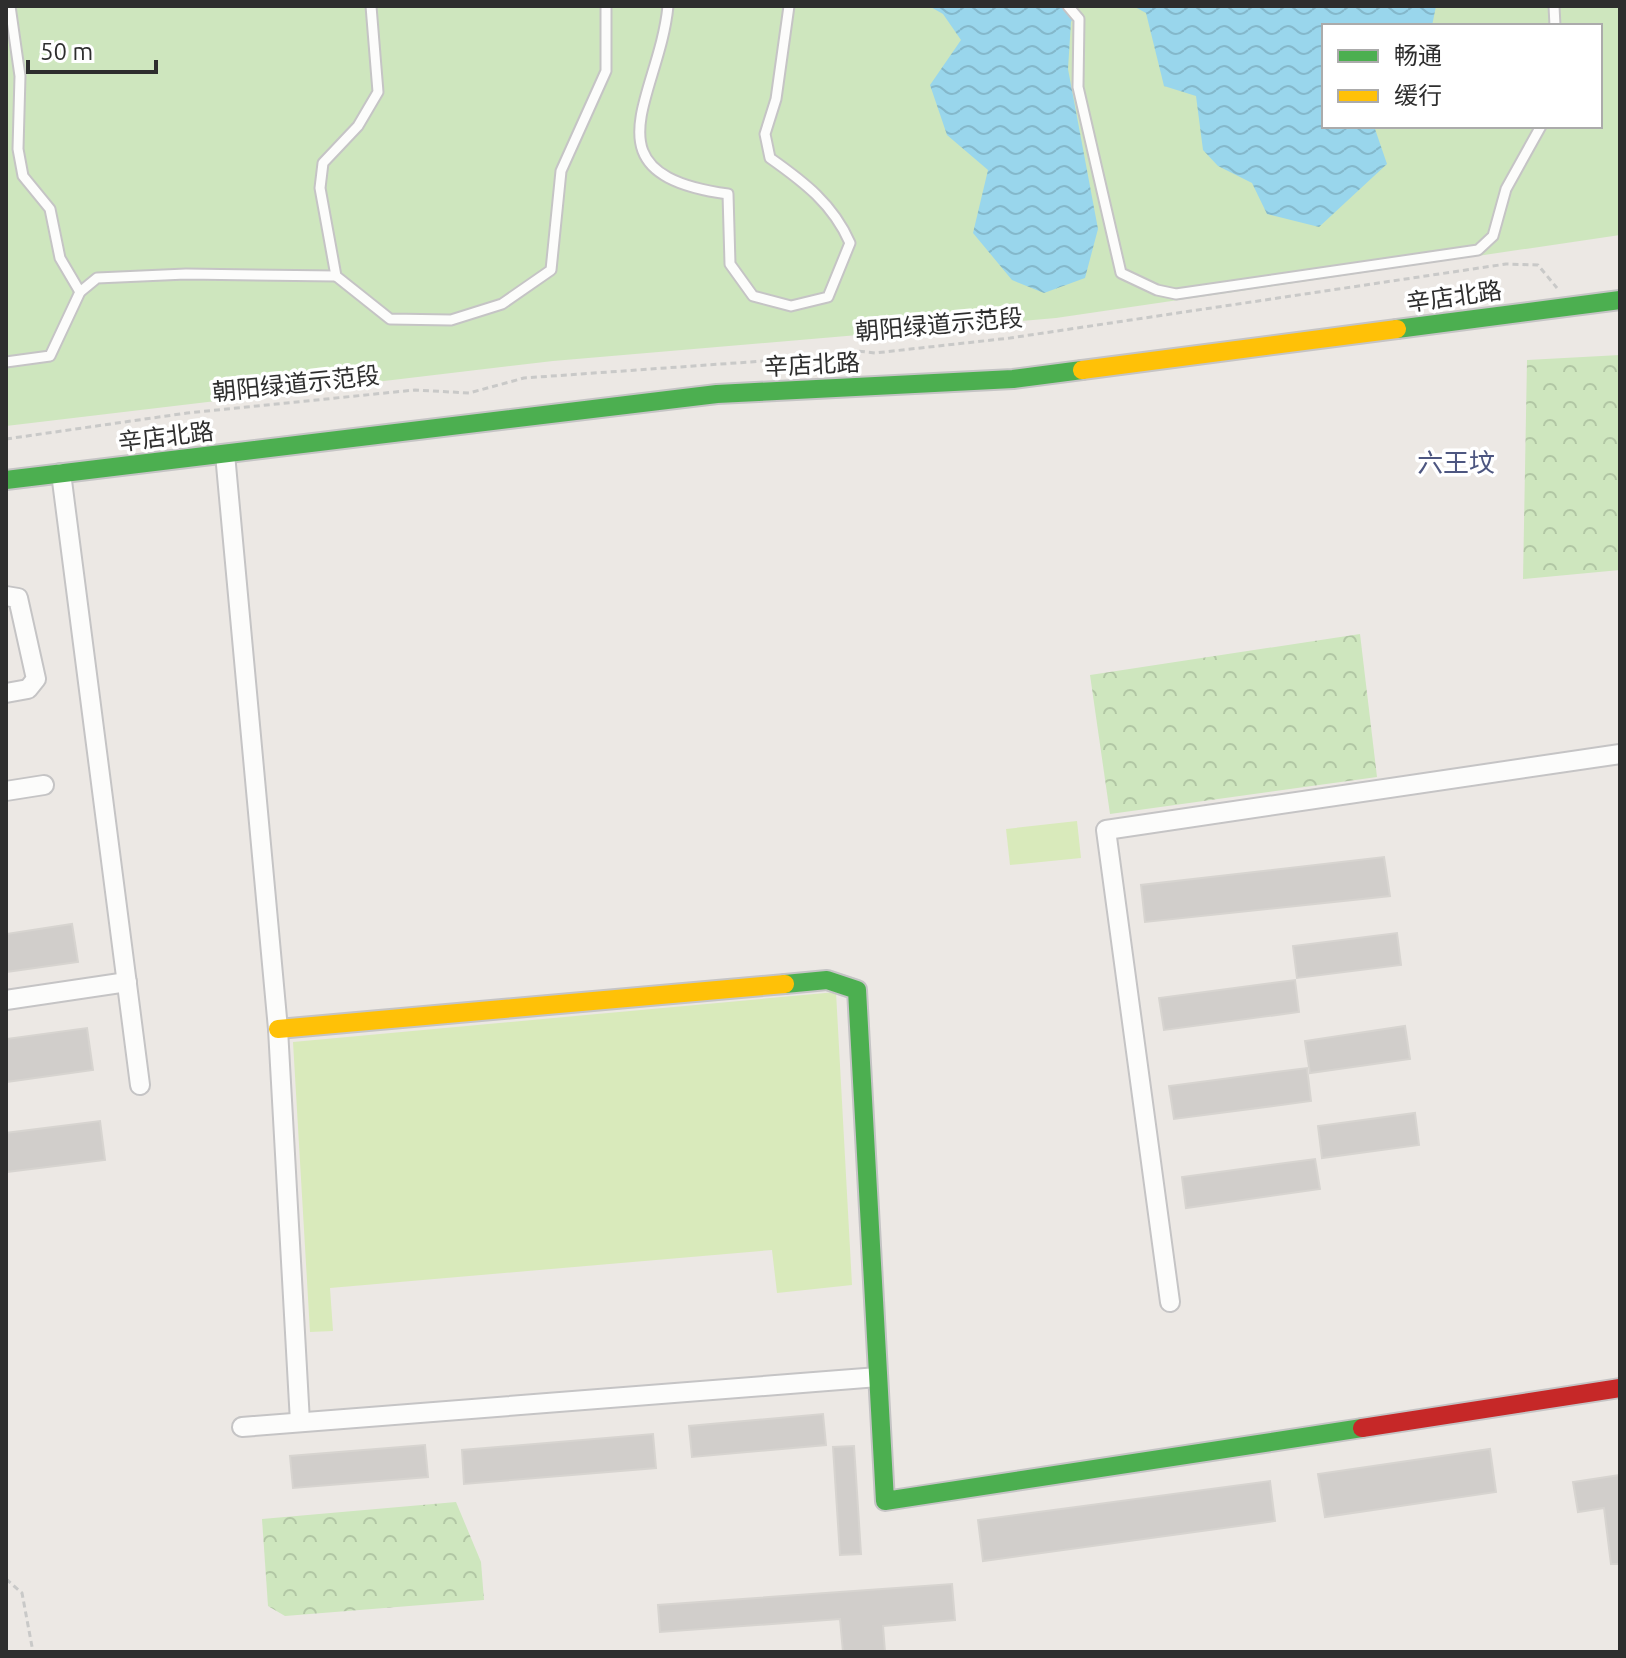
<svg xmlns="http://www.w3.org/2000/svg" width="1626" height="1658" font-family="Ubuntu,'Noto Sans SC',sans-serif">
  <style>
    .grass { fill: #cee6be; fill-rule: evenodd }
    .park { fill: url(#park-crowns) }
    .pitch { fill: #d9eabb }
    .water { fill: url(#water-waves) }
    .building { fill: #d1cecb; stroke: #d7d4d0; stroke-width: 2 }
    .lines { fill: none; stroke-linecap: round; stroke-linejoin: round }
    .lane-casing { stroke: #c5c4c5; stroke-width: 13 }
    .street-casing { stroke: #c5c4c5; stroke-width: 22 }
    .fast-casing { stroke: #c5c4c5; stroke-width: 22 }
    .slow-casing { stroke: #c5c4c5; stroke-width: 22 }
    .jam-casing { stroke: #c5c4c5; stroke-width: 22 }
    .path { stroke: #c9c9c8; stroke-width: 3; stroke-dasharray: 6 4; stroke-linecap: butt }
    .lane { stroke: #fcfcfb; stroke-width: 9 }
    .street { stroke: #fcfcfb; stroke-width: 18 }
    .fast { stroke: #4caf50; stroke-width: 18 }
    .slow { stroke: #ffc107; stroke-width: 18 }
    .jam { stroke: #c62828; stroke-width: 18 }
    .labels { text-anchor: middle; stroke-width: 7; stroke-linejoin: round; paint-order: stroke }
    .street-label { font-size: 24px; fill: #2e2e2e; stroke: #fff }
    .neighbourhood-label { font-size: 26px; fill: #4d5680; stroke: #fff }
  </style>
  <defs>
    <pattern id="park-crowns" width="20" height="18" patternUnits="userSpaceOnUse" patternTransform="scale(2)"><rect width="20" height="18" fill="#cee6be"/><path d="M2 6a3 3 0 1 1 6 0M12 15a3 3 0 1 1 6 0" fill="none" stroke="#b1c6a4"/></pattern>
    <pattern id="water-waves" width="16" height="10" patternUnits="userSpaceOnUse" patternTransform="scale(2)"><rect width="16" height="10" fill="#99d6ec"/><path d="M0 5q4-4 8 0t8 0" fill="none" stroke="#84b8cb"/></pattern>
  </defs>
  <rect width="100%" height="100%" fill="#ece8e4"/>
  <path class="grass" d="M6,6H1620V235L1056,318L553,361L6,426ZM1324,26H1600V126H1324Z"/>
  <g class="park">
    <path d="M1620,355V570L1523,579L1527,360Z"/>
    <path d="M1360,634L1377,777L1110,814L1090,675Z"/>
    <path d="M456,1502L481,1562L484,1600L285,1616L268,1606L262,1519Z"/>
  </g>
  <g class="pitch">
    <path d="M1077,821L1081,858L1010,865L1006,829Z"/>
    <path d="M836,992L852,1285L777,1293L772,1250L330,1288L333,1331L310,1332L293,1042Z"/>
  </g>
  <g class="water">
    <path d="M929,6H1079L1071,22L1068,69L1098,229L1085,278L1044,293L1012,280L973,233L988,170L947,135L930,85L961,40L943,14Z"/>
    <path d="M1133,6H1436L1432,26H1324V126H1374L1387,164L1319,227L1267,214L1252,183L1218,166L1203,150L1196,96L1164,86L1146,13Z"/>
  </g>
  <g class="building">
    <path d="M1384,857L1390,896L1145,922L1141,885Z"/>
    <path d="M72,924L78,962L6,972V934Z"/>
    <path d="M1397,933L1401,965L1297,978L1293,946Z"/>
    <path d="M1295,980L1299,1012L1164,1030L1159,998Z"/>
    <path d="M1405,1026L1410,1059L1310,1073L1305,1041Z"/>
    <path d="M87,1028L93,1070L6,1082V1039Z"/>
    <path d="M1307,1068L1311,1101L1174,1119L1169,1086Z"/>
    <path d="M1415,1113L1419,1145L1322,1158L1318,1126Z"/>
    <path d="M100,1121L105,1160L6,1172V1133Z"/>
    <path d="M1315,1159L1320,1189L1186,1208L1182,1177Z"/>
    <path d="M823,1414L826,1445L692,1457L689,1426Z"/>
    <path d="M653,1434L656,1468L464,1484L462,1450Z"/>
    <path d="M425,1445L428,1477L293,1488L290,1456Z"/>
    <path d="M854,1446L861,1554L840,1555L833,1447Z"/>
    <path d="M1490,1449L1496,1492L1325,1517L1318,1474Z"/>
    <path d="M1620,1475V1564H1611L1604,1508L1578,1512L1573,1482Z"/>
    <path d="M1270,1481L1275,1521L983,1561L978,1520Z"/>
    <path d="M952,1584L955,1620L883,1626L885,1652H843L840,1619L660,1632L658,1605Z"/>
  </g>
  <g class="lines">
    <defs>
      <g id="lane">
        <path d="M10,6L20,76L18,149L23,176L50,209L60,258L80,292"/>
        <path d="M371,6L378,92L358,126L323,163L320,188L336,276L390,319L451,320L502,304L551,270L561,171L606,71V6"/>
        <path d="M668,6C659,98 582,174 728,194L730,264L753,296L791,306L828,297L850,243C833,204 804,182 770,158L765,134L776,99L789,6"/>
        <path d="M1068,6L1079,19L1078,87L1121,273L1157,290L1176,294L1478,250L1493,236L1506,189L1541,126"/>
        <path d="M1554,6L1555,26"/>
        <path d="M6,362L50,356L80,292L97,278L186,274L336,276"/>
      </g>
      <g id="street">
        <path d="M225,454L278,1029L300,1422"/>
        <path d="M61,473L140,1085"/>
        <path d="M6,596L18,598L36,679L28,689L6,693"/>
        <path d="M6,791L44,785"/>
        <path d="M6,1000L127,982"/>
        <path d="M1170,1302L1106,830L1620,754"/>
        <path d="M242,1427L878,1377"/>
      </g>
      <g id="fast">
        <path d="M1397,329L1620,300"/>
        <path d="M6,480L717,394L1013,379L1082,370"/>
        <path d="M785,984L827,980L857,990L885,1501L1362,1428"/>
      </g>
      <g id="slow">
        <path d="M1082,370L1397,329"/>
        <path d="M278,1029L785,984"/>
      </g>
      <path id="jam" d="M1362,1428L1620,1388"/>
    </defs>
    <use href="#lane" class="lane-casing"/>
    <use href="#street" class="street-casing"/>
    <use href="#fast" class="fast-casing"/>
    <use href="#slow" class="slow-casing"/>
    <use href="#jam" class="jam-casing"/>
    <g class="path">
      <path d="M6,439L187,413L415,390L469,393L524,378L834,356L849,350L875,353L1010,338L1506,264L1538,265L1557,288"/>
      <path d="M6,1579L22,1593L33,1652"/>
    </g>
    <use href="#lane" class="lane"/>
    <use href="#street" class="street"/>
    <use href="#fast" class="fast"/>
    <use href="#slow" class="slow"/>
    <use href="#jam" class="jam"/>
  </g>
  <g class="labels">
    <g class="street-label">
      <text transform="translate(1454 297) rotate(-8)" y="8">辛店北路</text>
      <text transform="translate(939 325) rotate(-5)" y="8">朝阳绿道示范段</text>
      <text transform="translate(812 365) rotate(-3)" y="8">辛店北路</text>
      <text transform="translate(296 384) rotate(-6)" y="8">朝阳绿道示范段</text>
      <text transform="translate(166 437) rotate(-7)" y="8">辛店北路</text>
    </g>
    <g class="neighbourhood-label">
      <text x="1456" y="472">六王坟</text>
    </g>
  </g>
  <rect width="1626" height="1658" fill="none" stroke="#2e2e2e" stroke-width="16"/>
  <rect x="1322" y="24" width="280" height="104" fill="#ffffff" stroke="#ababab" stroke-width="2"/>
  <rect x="1338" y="50" width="40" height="12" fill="#4caf50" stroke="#ababab" stroke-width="2"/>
  <text x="1394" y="64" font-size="24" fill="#2e2e2e">畅通</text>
  <rect x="1338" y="90" width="40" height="12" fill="#ffc107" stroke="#ababab" stroke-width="2"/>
  <text x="1394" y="104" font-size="24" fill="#2e2e2e">缓行</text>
  <path d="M28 60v12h128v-12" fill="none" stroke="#2e2e2e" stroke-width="4"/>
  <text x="40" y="60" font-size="24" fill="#2e2e2e" stroke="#ffffff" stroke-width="6" paint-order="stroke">50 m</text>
</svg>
